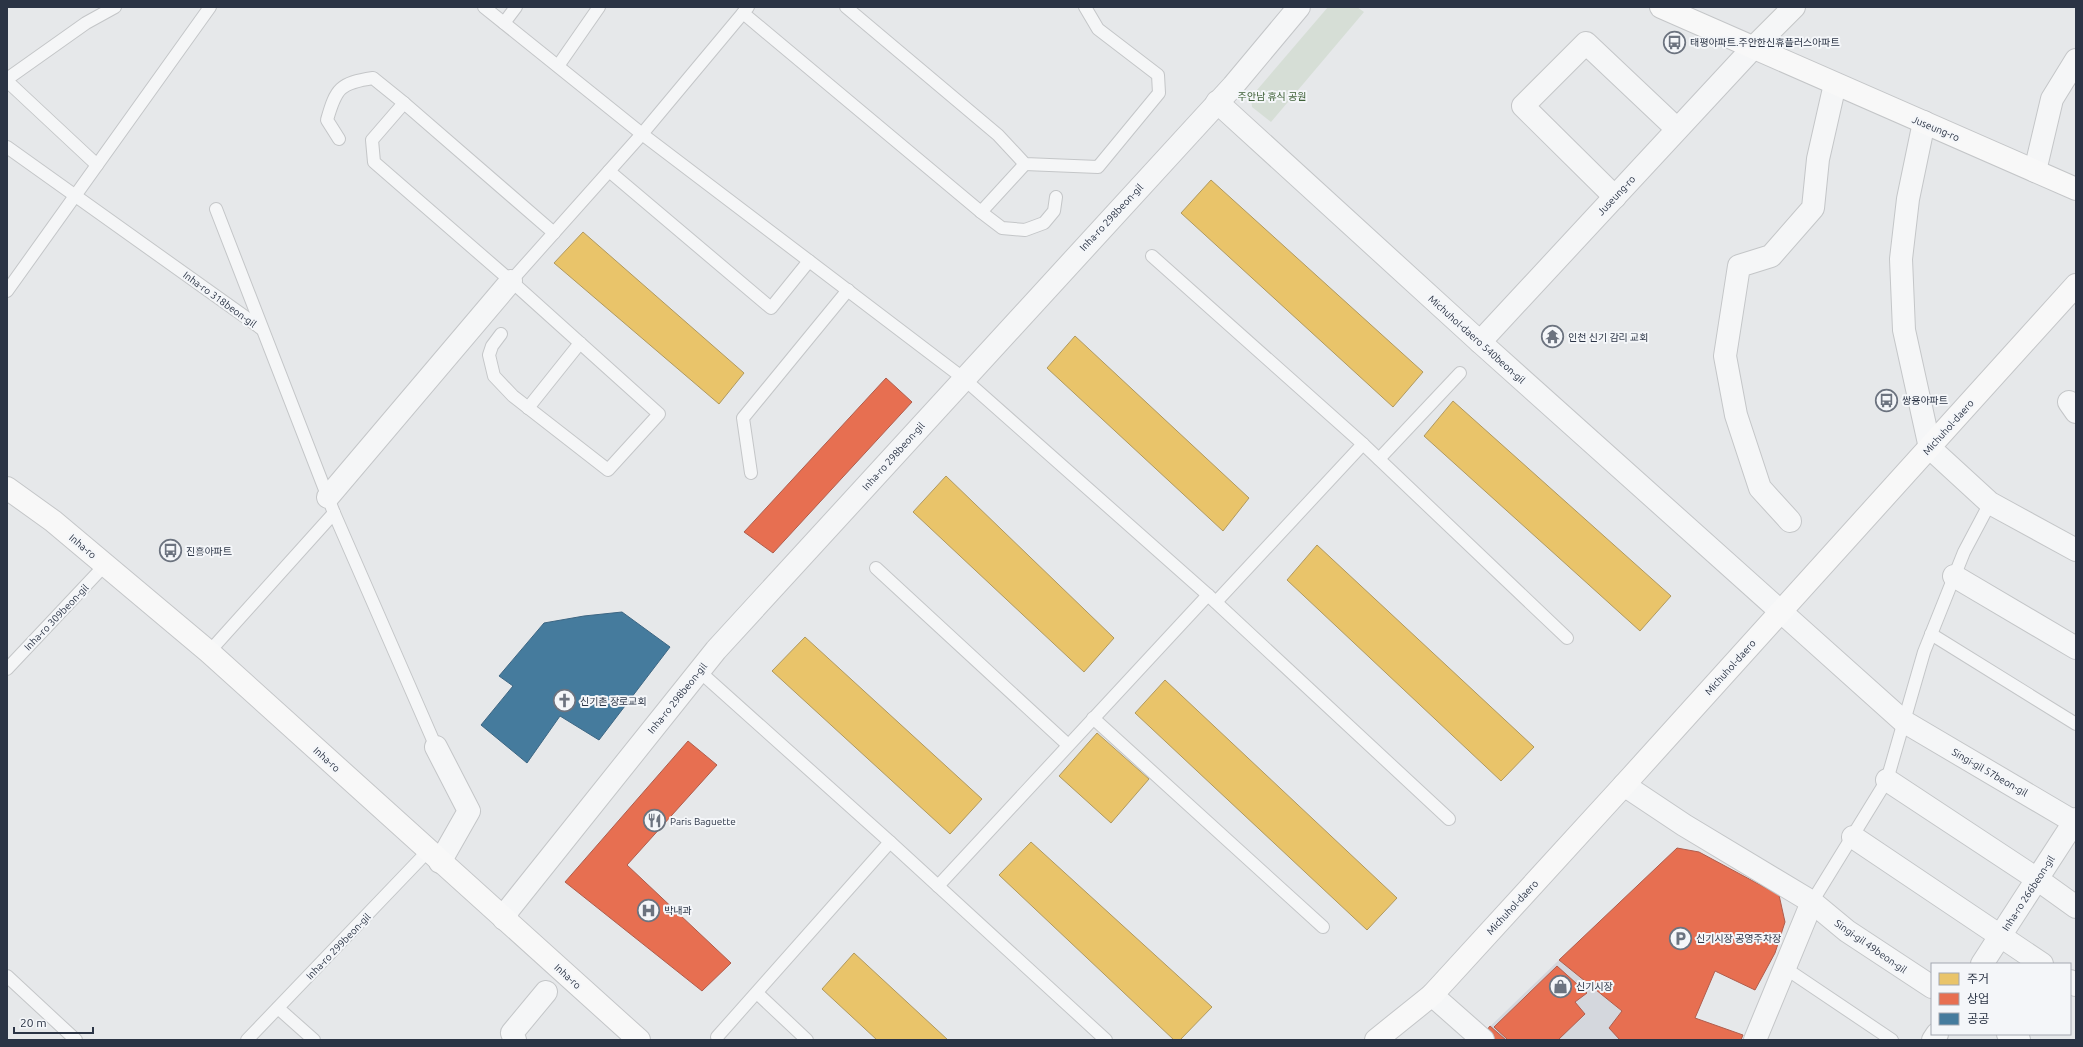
<svg xmlns="http://www.w3.org/2000/svg" width="2083" height="1047" font-family="Ubuntu,'Noto Sans KR',sans-serif">
  <style>
    .built { fill: #d4d7dd }
    .green { fill: #d6ded6 }
    .homes { fill: #e9c46a; stroke: #b0995f }
    .shops { fill: #e76f51; stroke: #af5d4d }
    .public { fill: #457b9d; stroke: #3d6683 }
    .lines { fill: none; stroke-linecap: round; stroke-linejoin: round }
    .lane-casing { stroke: #c4c6c8; stroke-width: 14 }
    .street-casing { stroke: #c4c6c8; stroke-width: 24 }
    .secondary-casing { stroke: #c4c6c8; stroke-width: 24 }
    .lane { stroke: #f5f6f7; stroke-width: 12 }
    .street { stroke: #f5f6f7; stroke-width: 22 }
    .secondary { stroke: #f8f8f8; stroke-width: 22 }
    .labels { text-anchor: middle; stroke-width: 4; stroke-linejoin: round; paint-order: stroke }
    .poi-label { font-size: 10px; fill: #2b3445; stroke: #f4f6f9; text-anchor: start }
    .park-label { font-size: 10px; fill: #3f6138; stroke: #f4f6f9 }
    .street-label { font-size: 10px; fill: #2b3445; stroke: #f4f6f9 }
  </style>
  <rect width="100%" height="100%" fill="#e6e8ea"/>
  <path class="built" d="M1559,960L1657,1040H1476Z"/>
  <path class="green" d="M1328,7H1357L1364,12L1271,122L1252,107L1251,97Z"/>
  <g class="homes">
    <path d="M1211,180L1423,372L1393,407L1181,213Z"/>
    <path d="M583,232L744,373L719,404L554,263Z"/>
    <path d="M1075,336L1249,498L1223,531L1047,368Z"/>
    <path d="M1453,401L1671,596L1640,631L1424,436Z"/>
    <path d="M946,476L1114,638L1084,672L913,512Z"/>
    <path d="M1317,545L1534,747L1501,781L1287,580Z"/>
    <path d="M805,637L982,799L950,834L772,671Z"/>
    <path d="M1165,680L1397,898L1367,930L1135,713Z"/>
    <path d="M1097,733L1149,779L1111,823L1059,776Z"/>
    <path d="M1031,842L1212,1007L1180,1040H1174L999,875Z"/>
    <path d="M854,953L948,1040H877L822,989Z"/>
  </g>
  <g class="shops">
    <path d="M886,378L912,402L773,553L744,532Z"/>
    <path d="M688,741L717,765L627,865L731,963L702,991L565,882Z"/>
    <path d="M1677,848L1699,852L1779,895L1785,922L1775,953L1755,990L1715,971L1695,1018L1743,1035L1741,1040H1620L1609,1028L1622,1011L1559,960Z"/>
    <path d="M1557,966L1587,993L1575,1002L1585,1014L1558,1040H1508L1494,1027Z"/>
    <path d="M1490,1026L1506,1040H1479Z"/>
  </g>
  <path class="public" d="M622,612L670,647L599,740L560,716L527,763L481,725L513,686L499,676L544,623L584,616Z"/>
  <g class="lines">
    <defs>
      <g id="lane">
        <path d="M484,7L642,134L963,378L1208,595L1449,819"/>
        <path d="M846,7L998,135L1025,164L1098,167L1159,93L1158,75L1098,29L1085,7"/>
        <path d="M743,13L981,212L1025,164"/>
        <path d="M504,23L516,7"/>
        <path d="M558,66L599,7"/>
        <path d="M7,79L86,23L115,7"/>
        <path d="M7,81L97,165"/>
        <path d="M339,139L327,120C336,88 340,83 373,78L404,103"/>
        <path d="M7,147L262,329"/>
        <path d="M609,171L771,308L809,261"/>
        <path d="M216,209L334,513L436,747"/>
        <path d="M981,212L1002,228L1025,230L1044,223L1054,211L1056,197"/>
        <path d="M1152,256L1363,444L1567,638"/>
        <path d="M511,281L374,162L372,140L404,103L554,233"/>
        <path d="M7,291L210,7"/>
        <path d="M501,334L492,346L489,355L494,376L513,396L608,470L659,414L511,281L642,134L748,7"/>
        <path d="M528,408L580,343"/>
        <path d="M1379,459L1460,373"/>
        <path d="M751,473L743,418L848,290"/>
        <path d="M876,568L1068,745"/>
        <path d="M1216,602L1363,444"/>
        <path d="M1931,634L2076,724"/>
        <path d="M209,652L334,513"/>
        <path d="M7,669L105,565"/>
        <path d="M699,671L890,842L1106,1040"/>
        <path d="M1093,718L1323,927"/>
        <path d="M938,886L1208,595"/>
        <path d="M1812,902L1887,780L1924,652L1964,552L1990,503"/>
        <path d="M1785,968L1892,1040"/>
        <path d="M7,976L76,1040"/>
        <path d="M757,993L807,1040"/>
        <path d="M278,1008L314,1040"/>
        <path d="M717,1037L890,842"/>
        <path d="M247,1040L428,851"/>
      </g>
      <g id="street">
        <path d="M1217,102L1480,342L1903,721L2076,823"/>
        <path d="M1924,122L1908,199L1901,259L1904,330L1930,448L1990,503L2076,550"/>
        <path d="M2035,171L2052,99L2076,60"/>
        <path d="M1615,197L1523,106L1586,43L1677,129"/>
        <path d="M1480,342L1752,49L1794,7"/>
        <path d="M2069,402L2076,412"/>
        <path d="M328,497L511,281"/>
        <path d="M1790,521L1760,488L1736,415L1725,356L1739,266L1771,256L1813,208L1818,159L1835,84"/>
        <path d="M1954,576L2076,648"/>
        <path d="M436,747L469,811L440,862"/>
        <path d="M1887,780L2037,879L2076,907"/>
        <path d="M1624,785L1684,825L1812,902L1847,931L1932,987"/>
        <path d="M1853,837L2042,964"/>
        <path d="M504,919L509,909L716,650L1233,86L1299,7"/>
        <path d="M1982,964L2076,819"/>
        <path d="M2070,981L2076,985"/>
        <path d="M1432,995L1483,1040"/>
        <path d="M2008,1034L2019,1040"/>
        <path d="M515,1040L512,1033L546,992"/>
        <path d="M1755,1040L1812,902"/>
        <path d="M1933,1040L1937,1034"/>
      </g>
      <g id="secondary">
        <path d="M1661,7L2076,189"/>
        <path d="M7,488L53,521L209,652L639,1040"/>
        <path d="M1376,1040L1432,995L1624,785L2076,285"/>
      </g>
    </defs>
    <use href="#lane" class="lane-casing"/>
    <use href="#street" class="street-casing"/>
    <use href="#secondary" class="secondary-casing"/>
    <use href="#lane" class="lane"/>
    <use href="#street" class="street"/>
    <use href="#secondary" class="secondary"/>
  </g>
  <defs>
    <symbol id="bus-ring" viewBox="-11 -11 22 22"><circle r="9.5" fill="#f4f6f9" stroke="#6c737f" stroke-width="1.5"/><path d="M-5-6H5V4H4V6H2V4H-2V6H-4V4H-5ZM-3.5-4V0h7V-4ZM-3.5 1.2v1.5H-2V1.2ZM2 1.2v1.5H3.5V1.2Z" fill="#6c737f"/></symbol>
    <symbol id="temple-ring" viewBox="-11 -11 22 22"><circle r="9.5" fill="#f4f6f9" stroke="#6c737f" stroke-width="1.5"/><path d="M0-6L5-2H3V0L6.5 2.5H4V6H1.5V3h-3V6H-4V2.5H-6.5L-3 0V-2H-5Z" fill="#6c737f"/></symbol>
    <symbol id="church-ring" viewBox="-11 -11 22 22"><circle r="9.5" fill="#f4f6f9" stroke="#6c737f" stroke-width="1.5"/><path d="M-1.2-6h2.4v3.5h3.3v2.4h-3.3V6h-2.4V-.1h-3.3v-2.4h3.3Z" fill="#6c737f"/></symbol>
    <symbol id="restaurant-ring" viewBox="-11 -11 22 22"><circle r="9.5" fill="#f4f6f9" stroke="#6c737f" stroke-width="1.5"/><path d="M-5-6h1v4h1v-4h1v4h1v-4h1v5L-1.5 .5V6h-2V.5L-5-1ZM5-6V6H3V1.5H1.5Q1.5-4 5-6Z" fill="#6c737f"/></symbol>
    <symbol id="hospital-ring" viewBox="-11 -11 22 22"><circle r="9.5" fill="#f4f6f9" stroke="#6c737f" stroke-width="1.5"/><path d="M-5-5h3v3.5h4V-5h3V5h-3V1.5h-4V5h-3Z" fill="#6c737f"/></symbol>
    <symbol id="parking-ring" viewBox="-11 -11 22 22"><circle r="9.5" fill="#f4f6f9" stroke="#6c737f" stroke-width="1.5"/><path d="M-3.5-5.5H1a3.5 3.5 0 0 1 0 7H-1V5.5H-3.5ZM-1-3.4V-.6H.8a1.4 1.4 0 0 0 0-2.8Z" fill="#6c737f"/></symbol>
    <symbol id="shop-ring" viewBox="-11 -11 22 22"><circle r="9.5" fill="#f4f6f9" stroke="#6c737f" stroke-width="1.5"/><path d="M-5-2.5h2.3a2.7 3.5 0 0 1 5.4 0H5L5.5 6h-11ZM-1.5-2.5h3a1.5 2.3 0 0 0-3 0Z" fill="#6c737f"/></symbol>
  </defs>
  <g fill-rule="evenodd">
    <use href="#bus-ring" x="1662" y="30" width="25" height="25"/>
    <use href="#temple-ring" x="1540" y="324" width="25" height="25"/>
    <use href="#bus-ring" x="1874" y="388" width="25" height="25"/>
    <use href="#bus-ring" x="158" y="538" width="25" height="25"/>
    <use href="#church-ring" x="552" y="688" width="25" height="25"/>
    <use href="#restaurant-ring" x="642" y="808" width="25" height="25"/>
    <use href="#hospital-ring" x="636" y="898" width="25" height="25"/>
    <use href="#parking-ring" x="1668" y="926" width="25" height="25"/>
    <use href="#shop-ring" x="1548" y="974" width="25" height="25"/>
  </g>
  <g class="labels">
    <g class="poi-label">
      <text x="1690" y="46">태평아파트.주안한신휴플러스아파트</text>
      <text x="1568" y="341">인천 신기 감리 교회</text>
      <text x="1902" y="404">쌍용아파트</text>
      <text x="186" y="555">진흥아파트</text>
      <text x="580" y="705">신기촌 장로교회</text>
      <text x="670" y="825">Paris Baguette</text>
      <text x="664" y="914">박내과</text>
      <text x="1696" y="942">신기시장 공영주차장</text>
      <text x="1576" y="990">신기시장</text>
    </g>
    <g class="park-label">
      <text x="1272" y="100">주안남 휴식 공원</text>
    </g>
    <g class="street-label">
      <text transform="translate(1936 128) rotate(23)" y="4">Juseung-ro</text>
      <text transform="translate(1616 195) rotate(-47)" y="4">Juseung-ro</text>
      <text transform="translate(1111 217) rotate(-47)" y="4">Inha-ro 298beon-gil</text>
      <text transform="translate(220 299) rotate(36)" y="4">Inha-ro 318beon-gil</text>
      <text transform="translate(1477 339) rotate(42)" y="4">Michuhol-daero 540beon-gil</text>
      <text transform="translate(1948 427) rotate(-48)" y="4">Michuhol-daero</text>
      <text transform="translate(893 456) rotate(-48)" y="4">Inha-ro 298beon-gil</text>
      <text transform="translate(83 546) rotate(40)" y="4">Inha-ro</text>
      <text transform="translate(56 617) rotate(-46)" y="4">Inha-ro 309beon-gil</text>
      <text transform="translate(1730 667) rotate(-48)" y="4">Michuhol-daero</text>
      <text transform="translate(677 698) rotate(-51)" y="4">Inha-ro 298beon-gil</text>
      <text transform="translate(327 759) rotate(42)" y="4">Inha-ro</text>
      <text transform="translate(1990 772) rotate(30)" y="4">Singi-gil 57beon-gil</text>
      <text transform="translate(2028 893) rotate(-57)" y="4">Inha-ro 266beon-gil</text>
      <text transform="translate(1512 907) rotate(-47)" y="4">Michuhol-daero</text>
      <text transform="translate(338 946) rotate(-46)" y="4">Inha-ro 299beon-gil</text>
      <text transform="translate(1871 946) rotate(35)" y="4">Singi-gil 49beon-gil</text>
      <text transform="translate(568 976) rotate(42)" y="4">Inha-ro</text>
    </g>
  </g>
  <rect width="2083" height="1047" fill="none" stroke="#2b3445" stroke-width="16"/>
  <rect x="1931" y="963" width="140" height="72" fill="#f4f6f9" stroke="#a4a8b1"/>
  <rect x="1939" y="973" width="20" height="12" fill="#e9c46a" stroke="#a4a8b1"/>
  <text x="1967" y="983" font-size="12" fill="#2b3445">주거</text>
  <rect x="1939" y="993" width="20" height="12" fill="#e76f51" stroke="#a4a8b1"/>
  <text x="1967" y="1003" font-size="12" fill="#2b3445">상업</text>
  <rect x="1939" y="1013" width="20" height="12" fill="#457b9d" stroke="#a4a8b1"/>
  <text x="1967" y="1023" font-size="12" fill="#2b3445">공공</text>
  <path d="M14 1027v6h79v-6" fill="none" stroke="#2b3445" stroke-width="2"/>
  <text x="20" y="1027" font-size="12" fill="#2b3445" stroke="#f4f6f9" stroke-width="3" paint-order="stroke">20 m</text>
</svg>
